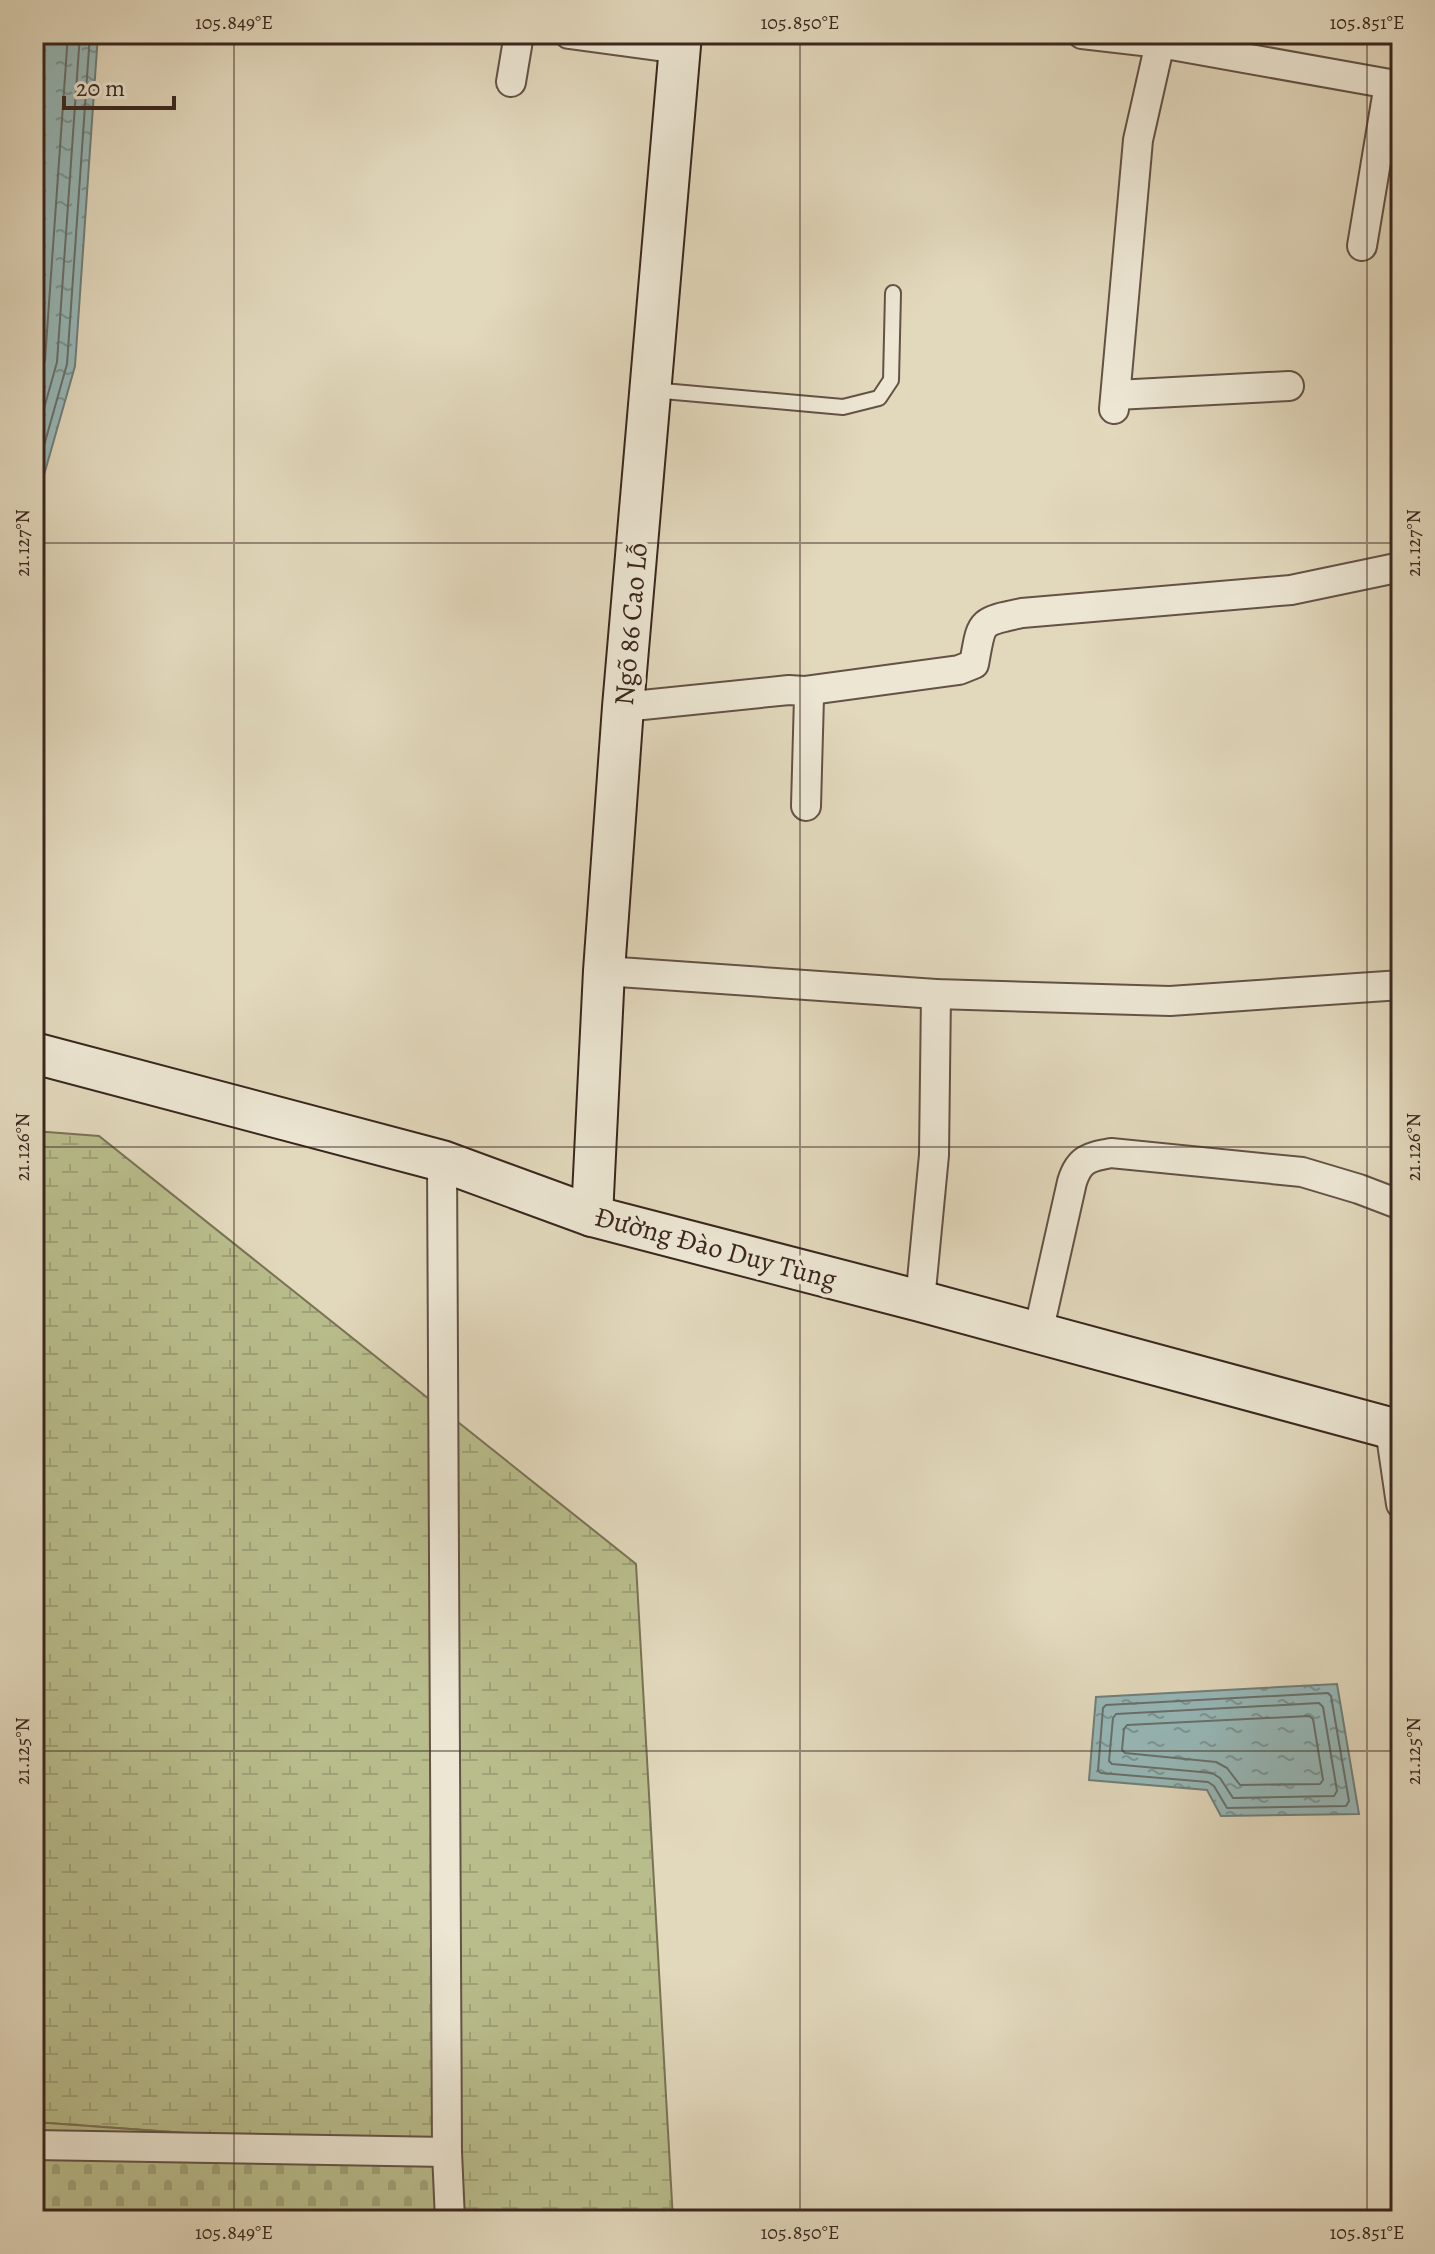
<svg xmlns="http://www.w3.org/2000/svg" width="1435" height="2254" font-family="Alegreya,serif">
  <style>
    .wetland { fill: url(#wetland-marsh); stroke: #7a7255; stroke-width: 2 }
    .cemetery { fill: url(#cemetery-stones); stroke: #7a7255; stroke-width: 2 }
    .water { fill: url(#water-ripples); stroke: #717e7a; stroke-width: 2 }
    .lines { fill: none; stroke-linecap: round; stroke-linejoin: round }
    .shore { stroke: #686f6b; stroke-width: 2 }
    .lane-casing { stroke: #645246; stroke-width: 18 }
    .street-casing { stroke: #645246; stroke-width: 32 }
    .secondary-casing { stroke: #3a261e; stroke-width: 44 }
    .lane { stroke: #ece6d3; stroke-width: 14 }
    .street { stroke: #ece6d3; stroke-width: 28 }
    .secondary { stroke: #ece6d3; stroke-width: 40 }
    .ticks { fill: none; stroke: #3a261e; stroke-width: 2; stroke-opacity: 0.45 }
    .labels { text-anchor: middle; stroke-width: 8; stroke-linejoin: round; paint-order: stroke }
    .street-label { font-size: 28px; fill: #3a261e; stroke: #ece6d3 }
    .neatline { fill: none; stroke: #3a261e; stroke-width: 3 }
    .ticks-label { font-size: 20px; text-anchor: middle; fill: #3a261e }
  </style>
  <defs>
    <pattern id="wetland-marsh" width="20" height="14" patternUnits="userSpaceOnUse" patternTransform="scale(2)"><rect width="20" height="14" fill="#b9bd8c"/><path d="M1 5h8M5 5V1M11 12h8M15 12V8" fill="none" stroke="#a0a278"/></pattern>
    <pattern id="cemetery-stones" width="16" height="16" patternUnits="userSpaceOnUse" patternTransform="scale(2)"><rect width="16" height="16" fill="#b9bd8c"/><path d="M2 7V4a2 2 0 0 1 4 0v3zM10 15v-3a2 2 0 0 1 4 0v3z" fill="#a0a278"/></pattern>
    <pattern id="water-ripples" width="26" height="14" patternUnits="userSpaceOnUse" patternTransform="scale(2)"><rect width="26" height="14" fill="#96b8b8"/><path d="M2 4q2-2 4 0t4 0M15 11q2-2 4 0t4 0" fill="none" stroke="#7b9595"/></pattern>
  </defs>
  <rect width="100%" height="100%" fill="#e2d8bc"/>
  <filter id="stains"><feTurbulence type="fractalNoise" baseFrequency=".0025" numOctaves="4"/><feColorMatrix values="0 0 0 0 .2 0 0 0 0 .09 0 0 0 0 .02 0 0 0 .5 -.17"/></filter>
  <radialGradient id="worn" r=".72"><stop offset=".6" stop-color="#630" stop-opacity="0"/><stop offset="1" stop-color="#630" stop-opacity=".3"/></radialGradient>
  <path class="wetland" d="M34,1131L99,1136L636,1564L673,2220H449L446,2152L34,2122Z"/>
  <path class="cemetery" d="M34,2122L447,2152L450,2220H34Z"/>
  <g class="water">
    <path d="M34,34H98L75,366L34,510Z"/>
    <path d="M1337,1684L1359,1814L1221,1816L1207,1790L1089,1780L1096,1697Z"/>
  </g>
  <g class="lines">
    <g class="shore">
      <path d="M34,399L45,360L68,34"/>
      <path d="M34,444L57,362L80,34"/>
      <path d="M34,481L67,364L90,34"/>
      <path d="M1328,1693L1331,1696L1349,1801L1346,1806L1227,1808L1214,1786L1208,1782L1101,1773L1098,1771L1103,1708L1106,1705Z"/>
      <path d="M1319,1703L1323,1707L1337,1791L1334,1796L1233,1798L1220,1778L1212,1773L1112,1764L1109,1761L1113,1718L1116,1714Z"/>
      <path d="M1309,1716L1313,1719L1323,1780L1320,1784L1240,1785L1227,1768L1216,1762L1125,1753L1122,1750L1124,1729L1127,1725Z"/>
    </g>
    <defs>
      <g id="lane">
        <path d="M652,390L843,407L879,398L891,380L893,293"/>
        <path d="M34,1029L43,1052"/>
      </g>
      <g id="street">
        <path d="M569,34L680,49"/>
        <path d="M1082,34L1160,43L1401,86"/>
        <path d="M511,82L519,34"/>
        <path d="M1362,246L1389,84"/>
        <path d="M1116,395L1289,386"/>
        <path d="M1114,409L1138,140L1162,34"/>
        <path d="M804,691L959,670L974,664C982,621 978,622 1022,613L1291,590L1401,567"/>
        <path d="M623,707L789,690L804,691L809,697L806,806"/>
        <path d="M604,971L936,994L1170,1001L1401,985"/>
        <path d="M442,1161L447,2152L450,2220"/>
        <path d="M920,1301L934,1155L936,994"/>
        <path d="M1038,1333L1072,1182C1079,1159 1089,1157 1111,1153L1302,1172L1359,1189L1401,1205"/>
        <path d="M1390,1429L1401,1504"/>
        <path d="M34,2145L447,2152"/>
      </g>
      <g id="secondary">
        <path d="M34,1053L442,1161L592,1216L920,1301L1401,1431"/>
        <path d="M592,1216L604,971L623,707L681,34"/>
      </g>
    </defs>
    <use href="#lane" class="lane-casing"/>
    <use href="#street" class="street-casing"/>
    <use href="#secondary" class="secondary-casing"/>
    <use href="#lane" class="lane"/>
    <use href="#street" class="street"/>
    <use href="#secondary" class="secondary"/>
  </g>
  <path class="ticks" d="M234,34V2220M800,34V2220M1367,34V2220M34,543H1401M34,1147H1401M34,1751H1401"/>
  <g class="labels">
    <g class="street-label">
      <text transform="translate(630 624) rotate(-85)" y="10">Ngõ 86 Cao Lỗ</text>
      <text transform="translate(716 1247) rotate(15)" y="10">Đường Đào Duy Tùng</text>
    </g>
  </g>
  <rect width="1435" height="2254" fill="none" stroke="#e2d8bc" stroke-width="88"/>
  <path d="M64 96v12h110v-12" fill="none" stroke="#3a261e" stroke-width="4"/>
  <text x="76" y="96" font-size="24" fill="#3a261e" stroke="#ece6d3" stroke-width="6" paint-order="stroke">20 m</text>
  <rect x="44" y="44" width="1347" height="2166" class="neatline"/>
  <g class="ticks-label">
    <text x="234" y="29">105.849°E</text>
    <text x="800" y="29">105.850°E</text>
    <text x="1367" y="29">105.851°E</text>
    <text transform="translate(22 543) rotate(-90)" y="7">21.127°N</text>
    <text transform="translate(1413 543) rotate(-90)" y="7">21.127°N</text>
    <text transform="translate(22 1147) rotate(-90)" y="7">21.126°N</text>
    <text transform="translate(1413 1147) rotate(-90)" y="7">21.126°N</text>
    <text transform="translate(22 1751) rotate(-90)" y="7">21.125°N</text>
    <text transform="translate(1413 1751) rotate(-90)" y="7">21.125°N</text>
    <text x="234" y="2239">105.849°E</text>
    <text x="800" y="2239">105.850°E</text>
    <text x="1367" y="2239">105.851°E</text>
  </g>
  <rect width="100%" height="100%" filter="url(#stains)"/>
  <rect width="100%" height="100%" fill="url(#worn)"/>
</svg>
